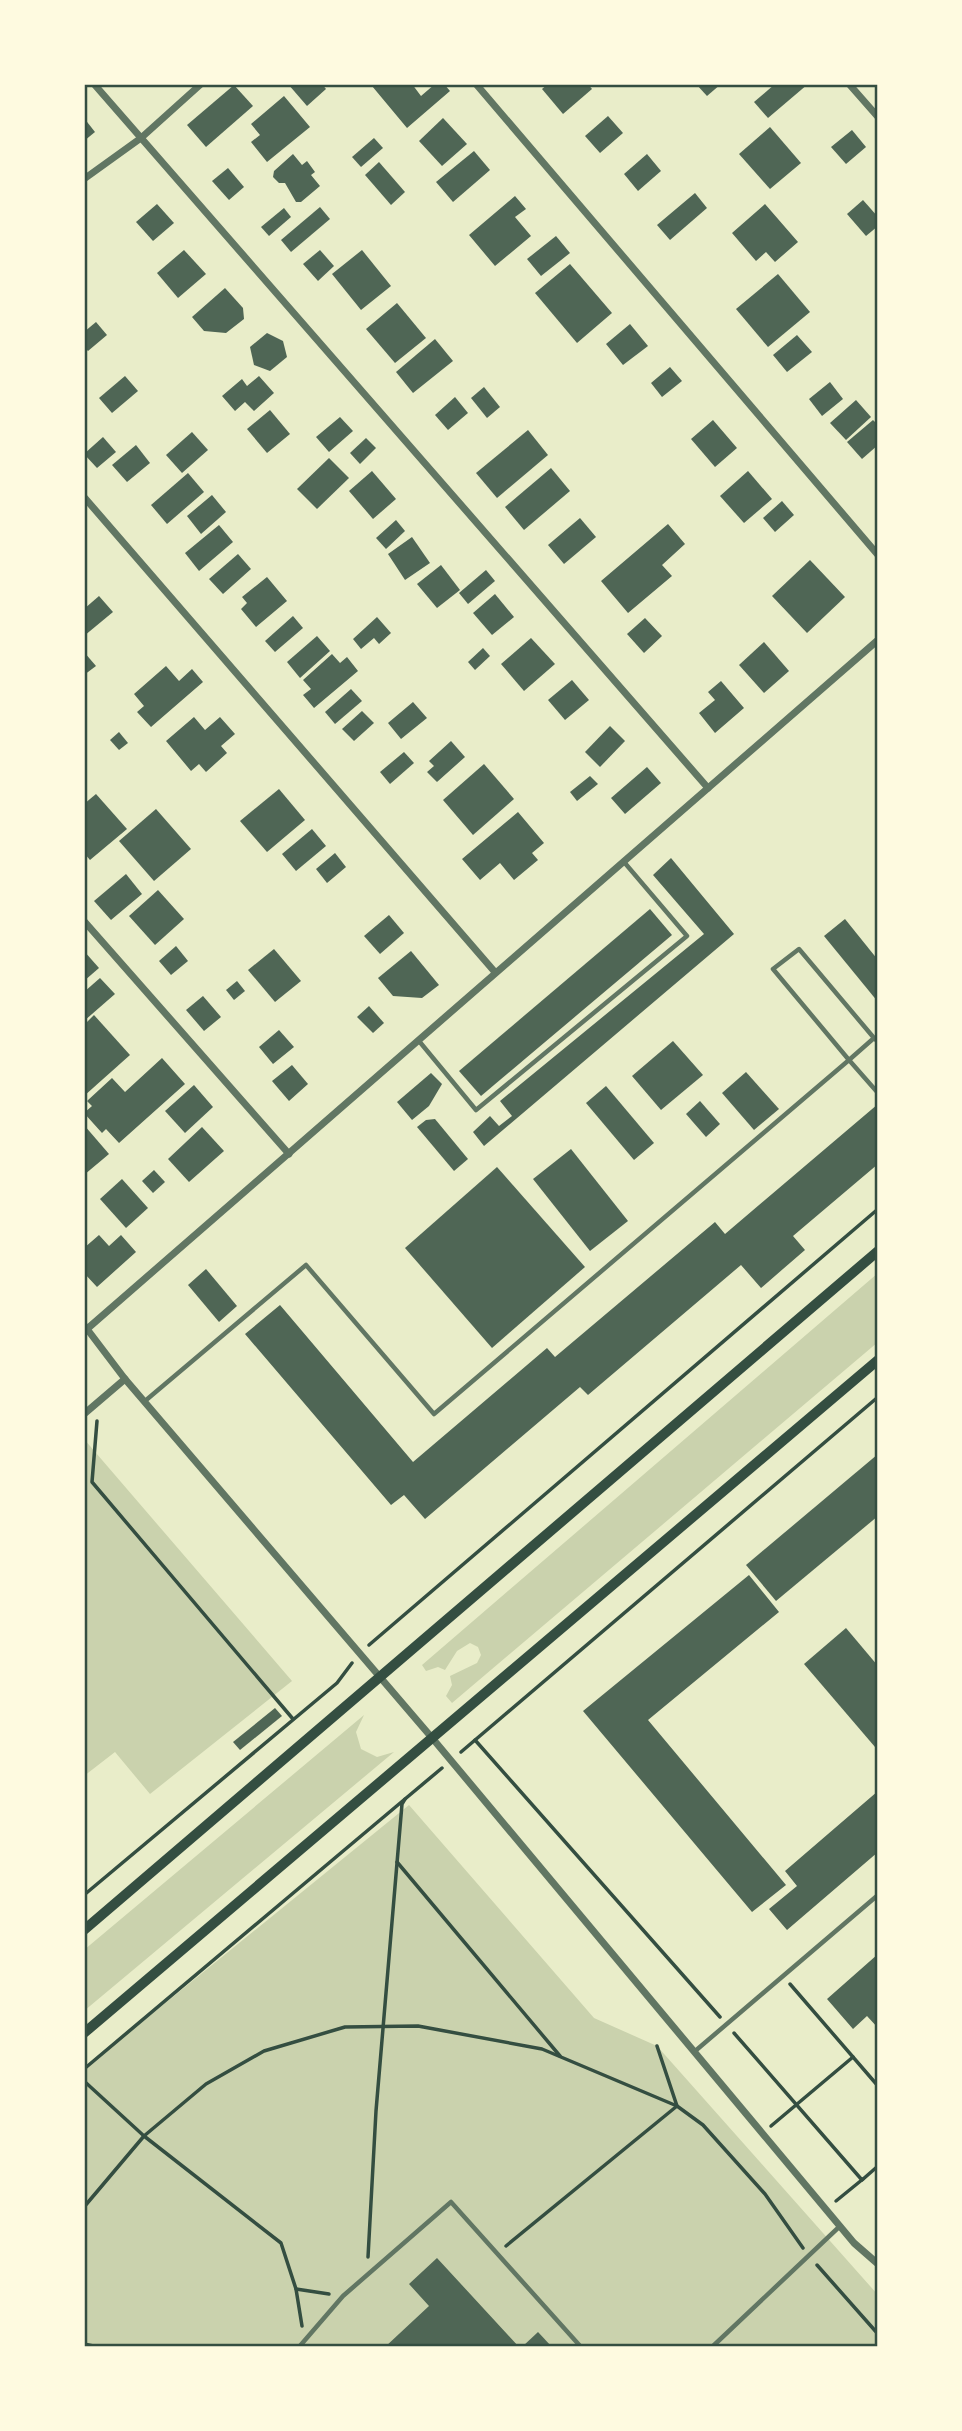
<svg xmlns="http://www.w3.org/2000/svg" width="962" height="2431" font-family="Lato,sans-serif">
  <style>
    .green { fill: #cad2ad }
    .building { fill: #4f6655 }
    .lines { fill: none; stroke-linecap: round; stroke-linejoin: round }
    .path { stroke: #344e41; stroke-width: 3.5 }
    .service { stroke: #617663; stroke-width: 4.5 }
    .minor { stroke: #617663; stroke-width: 7 }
    .secondary { stroke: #344e41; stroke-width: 10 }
    .neatline { fill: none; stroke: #344e41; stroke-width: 2.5 }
  </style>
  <rect width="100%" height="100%" fill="#e9edc9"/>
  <g class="green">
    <path d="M878,1273V1342L452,1703L446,1696L452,1685L450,1676L477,1663L481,1655L478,1647L470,1643L457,1651L445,1670L438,1667L426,1671L422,1665Z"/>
    <path d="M84,1439L292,1681L150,1794L115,1752L84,1776Z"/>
    <path d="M364,1715L356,1732L361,1749L377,1757L394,1752L84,2011V1950Z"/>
    <path d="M409,1805L594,2018L657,2046L878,2295V2347H84V2069Z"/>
  </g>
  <g class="building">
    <path d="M288,84H322L326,89L307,106Z"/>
    <path d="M374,84H412L421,96L435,84H444L450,91L407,128L372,86Z"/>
    <path d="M548,84H588L592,89L563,114L542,89Z"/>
    <path d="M696,84H721L707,96Z"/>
    <path d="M775,84H808L768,118L754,102Z"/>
    <path d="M234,85L253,106L206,147L187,125Z"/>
    <path d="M284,96L310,127L267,162L251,142L260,135L251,124Z"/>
    <path d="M608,116L623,133L600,153L585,136Z"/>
    <path d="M84,118L95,132L84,141Z"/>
    <path d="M443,118L467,144L442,166L419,141Z"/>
    <path d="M770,127L801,163L770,189L739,154Z"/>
    <path d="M852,130L866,147L846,164L831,147Z"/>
    <path d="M374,138L383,148L361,167L352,157Z"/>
    <path d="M474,151L490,170L453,202L436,182Z"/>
    <path d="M293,154L302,165L307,161L315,172L311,175L320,186L301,202H296L285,183H279L273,177L274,171Z"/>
    <path d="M647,154L661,171L638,191L624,174Z"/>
    <path d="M379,162L405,192L391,205L365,175Z"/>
    <path d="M228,168L244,187L229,200L212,181Z"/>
    <path d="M695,193L707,208L670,240L657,225Z"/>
    <path d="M515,196L526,209L515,217L531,236L495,266L469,235Z"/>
    <path d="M863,200L878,217V226L866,236L847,214Z"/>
    <path d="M157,204L174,223L153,241L136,222Z"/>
    <path d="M765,204L798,242L775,262L766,252L756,261L732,233Z"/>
    <path d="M320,207L330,219L291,252L281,240Z"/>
    <path d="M284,208L291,217L269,236L261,227Z"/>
    <path d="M556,236L570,253L541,276L527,259Z"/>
    <path d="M184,250L206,274L178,298L157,273Z"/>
    <path d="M320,250L334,266L318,281L303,264Z"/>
    <path d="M362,250L391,286L361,310L332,274Z"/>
    <path d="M570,264L612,313L577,343L535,293Z"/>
    <path d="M778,274L810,312L768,347L736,309Z"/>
    <path d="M225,288L243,308L244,319L226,333L204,331L192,317Z"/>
    <path d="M397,303L426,338L395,363L366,329Z"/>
    <path d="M96,322L107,335L88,351L84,347V332Z"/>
    <path d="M630,324L648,346L623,365L606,344Z"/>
    <path d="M267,333L283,341L287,357L270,371L254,365L250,347Z"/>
    <path d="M797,335L812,352L787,372L773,355Z"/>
    <path d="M435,339L453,361L413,393L396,372Z"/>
    <path d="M670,367L682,381L662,397L651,383Z"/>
    <path d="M125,376L138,391L112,413L99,398Z"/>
    <path d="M259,376L274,393L254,411L245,402L235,411L222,396L242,379L247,386Z"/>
    <path d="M830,382L843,399L822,416L809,399Z"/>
    <path d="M484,387L500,407L487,418L471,398Z"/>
    <path d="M455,397L468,413L448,430L435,415Z"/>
    <path d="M856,400L871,417L846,440L830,423Z"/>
    <path d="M270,410L290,434L267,453L247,429Z"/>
    <path d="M340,417L353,431L329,452L316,437Z"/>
    <path d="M713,420L737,448L715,467L691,439Z"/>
    <path d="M873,420L878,425V445L862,459L847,442Z"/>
    <path d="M528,430L548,455L497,498L476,473Z"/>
    <path d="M192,432L208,450L182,473L166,455Z"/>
    <path d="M103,437L116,452L97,468L84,454Z"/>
    <path d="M366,438L376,448L360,464L350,453Z"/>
    <path d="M136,445L150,463L127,482L112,465Z"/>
    <path d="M329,458L349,478L317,509L297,489Z"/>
    <path d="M551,468L570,491L524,530L505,507Z"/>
    <path d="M372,471L396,499L373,519L349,491Z"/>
    <path d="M748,471L772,499L744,523L720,496Z"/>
    <path d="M188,473L204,492L167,524L151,505Z"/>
    <path d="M212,495L226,512L201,534L187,516Z"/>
    <path d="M782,501L794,515L775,532L763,518Z"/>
    <path d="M580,518L596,537L564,564L548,545Z"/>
    <path d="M396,520L405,531L386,549L376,538Z"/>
    <path d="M668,524L685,544L662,565L672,576L628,613L601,581Z"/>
    <path d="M219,525L233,542L199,571L185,553Z"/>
    <path d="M412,537L430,563L405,580L388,554Z"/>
    <path d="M238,554L251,569L223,594L209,579Z"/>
    <path d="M810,560L845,597L807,633L772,596Z"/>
    <path d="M441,565L460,590L437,608L417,584Z"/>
    <path d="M486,570L495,581L468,604L459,593Z"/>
    <path d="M267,577L287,601L256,627L241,609L247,603L242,597Z"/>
    <path d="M495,594L514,617L492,635L473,613Z"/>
    <path d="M99,596L113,612L84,636V609Z"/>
    <path d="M293,616L303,628L275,652L265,641Z"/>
    <path d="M377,617L391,633L379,644L374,638L361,649L353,639Z"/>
    <path d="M645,618L662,636L644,653L627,634Z"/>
    <path d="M317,636L330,651L300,678L287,662Z"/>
    <path d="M531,638L555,664L524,691L501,664Z"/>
    <path d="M764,642L789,671L764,693L739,665Z"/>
    <path d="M483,648L490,656L475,670L468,662Z"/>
    <path d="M84,652L96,666L84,675Z"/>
    <path d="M332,654L340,663L347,657L358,671L314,708L303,695L311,689L303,680Z"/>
    <path d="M166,666L179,681L192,669L203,682L151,727L137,712L144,706L134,694Z"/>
    <path d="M572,680L589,700L565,720L548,700Z"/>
    <path d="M721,681L744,708L715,733L699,713L715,700L708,692Z"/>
    <path d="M351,689L362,701L335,724L325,712Z"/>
    <path d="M413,702L427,718L401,739L388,723Z"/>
    <path d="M362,711L374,723L354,741L342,729Z"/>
    <path d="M194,717L205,730L220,717L235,734L221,746L227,753L206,772L199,764L191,771L166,741Z"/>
    <path d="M610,726L625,741L600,767L585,752Z"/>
    <path d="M119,732L128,743L119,750L110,740Z"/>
    <path d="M451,741L465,757L437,782L427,772L434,766L429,761Z"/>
    <path d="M404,752L414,763L390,784L380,772Z"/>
    <path d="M484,764L514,799L473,835L443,800Z"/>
    <path d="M647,767L661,783L625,814L611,798Z"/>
    <path d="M590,776L598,784L577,801L570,792Z"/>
    <path d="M279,789L305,820L267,852L240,821Z"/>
    <path d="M96,794L127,829L90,860L84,853V804Z"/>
    <path d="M156,809L191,849L154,881L119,841Z"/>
    <path d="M518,812L544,843L532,853L538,860L514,880L500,863L480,880L462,859Z"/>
    <path d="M312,829L326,846L296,871L282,854Z"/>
    <path d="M335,853L346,867L327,883L316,869Z"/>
    <path d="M671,858L734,934L484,1146L473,1132L490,1116L499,1126L512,1116L500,1101L704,934L653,875Z"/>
    <path d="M126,874L142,894L111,920L94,901Z"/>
    <path d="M158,890L184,919L155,945L129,916Z"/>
    <path d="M650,909L672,935L481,1096L459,1071Z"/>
    <path d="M389,915L404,933L380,954L364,936Z"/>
    <path d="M845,919L878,960V1002L824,936Z"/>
    <path d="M176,946L188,961L171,975L159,961Z"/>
    <path d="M274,949L301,981L275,1002L248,970Z"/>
    <path d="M84,951L99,968L84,981Z"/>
    <path d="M411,951L439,985L422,998L393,996L378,978Z"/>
    <path d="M100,978L115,994L84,1021V992Z"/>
    <path d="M237,981L245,991L234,1000L226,990Z"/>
    <path d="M203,996L221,1017L204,1031L186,1010Z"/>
    <path d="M369,1006L384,1023L373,1033L357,1017Z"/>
    <path d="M94,1015L130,1055L84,1096V1025Z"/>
    <path d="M279,1030L294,1047L273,1064L259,1047Z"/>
    <path d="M673,1041L703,1075L661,1110L632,1076Z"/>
    <path d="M162,1058L185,1084L119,1143L106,1129L102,1133L84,1113L92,1106L87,1101L112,1078L125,1092Z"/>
    <path d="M292,1065L308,1084L289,1101L272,1081Z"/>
    <path d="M746,1072L779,1109L754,1130L722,1093Z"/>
    <path d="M431,1073L442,1084L429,1106L412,1120L397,1102Z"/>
    <path d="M194,1085L213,1107L185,1133L165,1111Z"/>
    <path d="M606,1086L654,1143L634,1160L586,1103Z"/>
    <path d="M700,1101L720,1124L706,1137L686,1114Z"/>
    <path d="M878,1104V1164L793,1236L805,1250L761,1288L741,1265L588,1395L580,1387L425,1519L404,1495L391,1505L245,1334L280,1305L413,1462L547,1348L555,1357L715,1222L725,1234Z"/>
    <path d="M435,1119L468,1159L454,1171L417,1127L426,1120Z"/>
    <path d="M84,1125L109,1154L84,1175Z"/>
    <path d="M202,1127L224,1151L189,1182L168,1159Z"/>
    <path d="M571,1149L628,1221L590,1251L533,1179Z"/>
    <path d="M497,1167L585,1267L492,1348L405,1248Z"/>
    <path d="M154,1170L165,1182L153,1193L142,1181Z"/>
    <path d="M122,1179L148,1208L126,1228L100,1199Z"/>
    <path d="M99,1235L109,1246L121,1235L136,1252L97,1287L84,1273V1248Z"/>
    <path d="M206,1269L237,1306L219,1322L188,1285Z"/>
    <path d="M878,1454V1516L776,1601L746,1565Z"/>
    <path d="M749,1575L779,1612L648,1720L786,1885L752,1912L583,1711Z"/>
    <path d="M846,1628L878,1666V1744L875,1747L804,1664Z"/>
    <path d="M275,1708L282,1716L240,1750L233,1742Z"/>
    <path d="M878,1791V1852L787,1930L769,1909L797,1886L785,1871Z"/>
    <path d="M878,1954V2028L867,2016L853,2029L827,1999Z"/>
    <path d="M437,2258L519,2347H385L429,2306L409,2284Z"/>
    <path d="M538,2332L552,2347H522Z"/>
  </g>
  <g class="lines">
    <g class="path">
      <path d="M97,1421L92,1482L293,1719"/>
      <path d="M369,1645L878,1209"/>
      <path d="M475,1740L720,2017"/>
      <path d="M461,1752L878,1397"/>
      <path d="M405,1799L442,1768"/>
      <path d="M397,1862L560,2056"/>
      <path d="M84,1895L337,1683L352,1663"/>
      <path d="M790,1984L878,2086"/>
      <path d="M734,2033L862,2180L878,2166"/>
      <path d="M84,2069L405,1799L402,1804L376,2111L368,2257"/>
      <path d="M84,2081L144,2136L281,2243L296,2289L302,2326"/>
      <path d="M771,2126L853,2057"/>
      <path d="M836,2201L863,2179"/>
      <path d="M84,2207L144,2136L206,2084L264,2051L345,2027L418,2026L542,2049L677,2106L703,2125L765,2194L803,2248"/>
      <path d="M506,2246L677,2106L657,2046"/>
      <path d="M817,2265L878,2334"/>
      <path d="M296,2289L329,2294"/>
      <path d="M84,2344L98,2347"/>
    </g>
    <g class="service">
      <path d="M874,1038L849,1060L773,969L799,949L874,1038L878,1042"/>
      <path d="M419,1041L476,1110L687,936L624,862"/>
      <path d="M145,1401L306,1265L434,1414L849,1060L878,1093"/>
      <path d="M694,2052L878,1895"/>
      <path d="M299,2347L343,2296L451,2202L581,2347"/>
      <path d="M712,2347L839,2227"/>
    </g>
    <g class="minor">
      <path d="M94,84L708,788"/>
      <path d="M476,84L878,555"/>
      <path d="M849,84L878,117"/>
      <path d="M84,179L141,138L201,84"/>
      <path d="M84,497L494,971"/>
      <path d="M84,921L289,1154"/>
      <path d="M84,1325L125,1379L433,1739L854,2243L878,2264"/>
      <path d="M87,1329L878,640"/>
      <path d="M84,1414L125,1379"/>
    </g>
    <g class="secondary">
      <path d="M84,1930L878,1251"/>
      <path d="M84,2033L878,1360"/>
    </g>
  </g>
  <rect width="962" height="2431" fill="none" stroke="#fefae0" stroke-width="172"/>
  <rect x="86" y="86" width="790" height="2259" class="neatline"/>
</svg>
